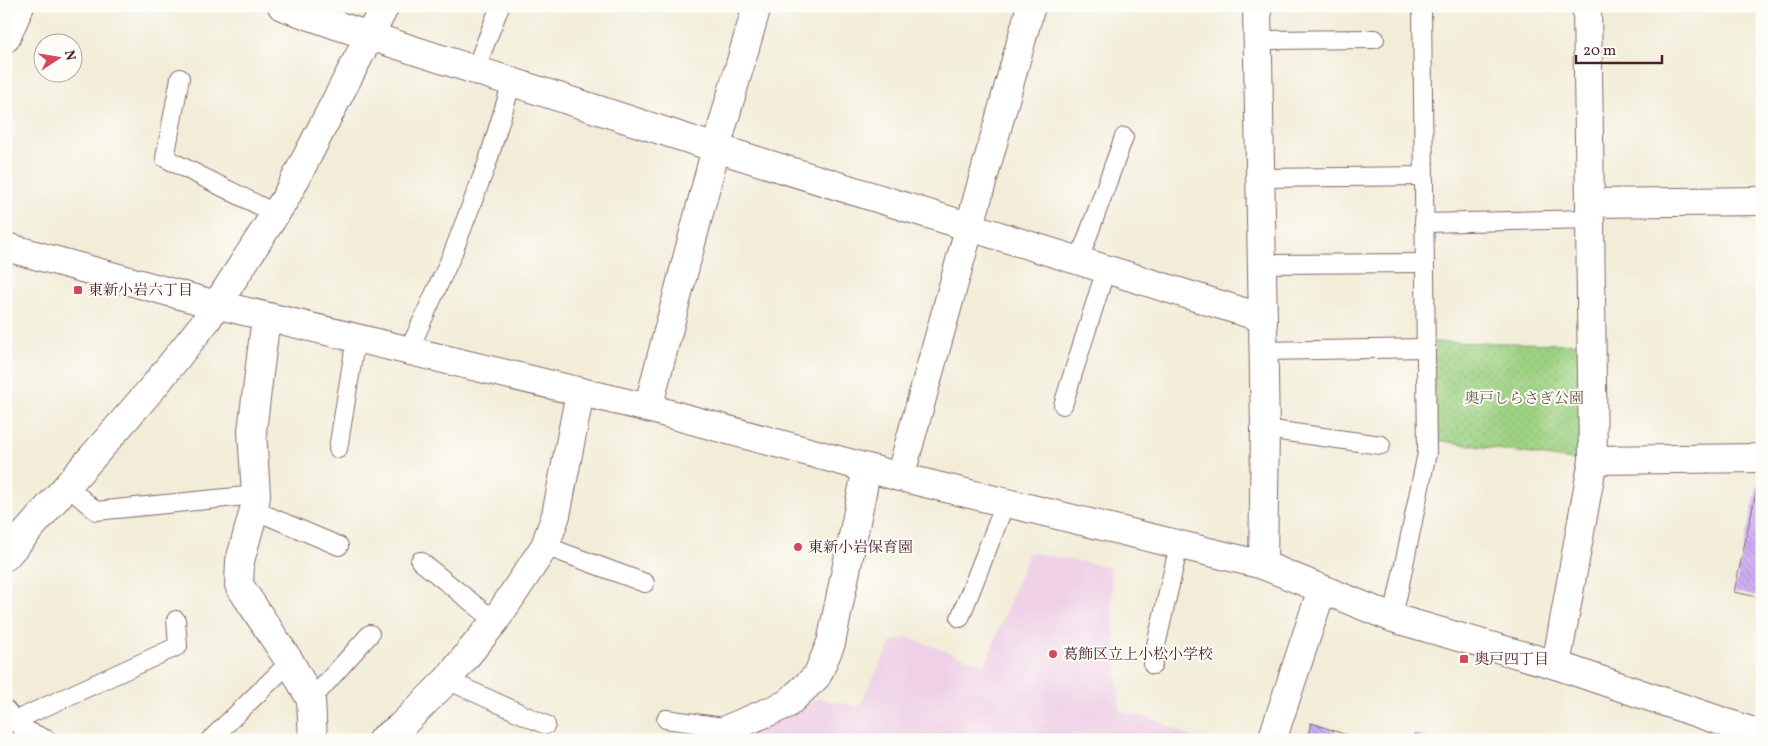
<svg xmlns="http://www.w3.org/2000/svg" width="1768" height="746" font-family="Vollkorn,'Noto Serif JP',serif">
  <style>
    .built { fill: #efd0e6 }
    .green { fill: url(#green-dots); stroke: #747856 }
    .building { fill: url(#building-back-hatch) }
    .lines { fill: none; stroke-linecap: round; stroke-linejoin: round }
    .service-casing { stroke: #856768; stroke-width: 20 }
    .minor-casing { stroke: #856768; stroke-width: 30 }
    .tertiary-casing { stroke: #856768; stroke-width: 30 }
    .service { stroke: #fff; stroke-width: 18 }
    .minor { stroke: #fff; stroke-width: 28 }
    .tertiary { stroke: #fff; stroke-width: 28 }
    .poi-dot { fill: #d1495b; stroke: #fdfcf7; stroke-width: 2 }
    .labels { text-anchor: middle; stroke-width: 4; stroke-linejoin: round; paint-order: stroke }
    .poi-label { font-size: 15px; fill: #4a1f2b; stroke: #fdfcf7; text-anchor: start }
    .park-label { font-size: 15px; fill: #635445; stroke: #fdfcf7 }
  </style>
  <defs>
    <pattern id="green-dots" width="8" height="8" patternUnits="userSpaceOnUse" patternTransform="scale(1.25)"><rect width="8" height="8" fill="#9dd182"/><path d="M2 2h.1M6 6h.1" fill="none" stroke="#89b370" stroke-width="1.8" stroke-linecap="round"/></pattern>
    <pattern id="building-back-hatch" width="6" height="6" patternUnits="userSpaceOnUse" patternTransform="scale(1.25)"><rect width="6" height="6" fill="#cbadf3"/><path d="M-1 5l2 2M0 0l6 6M5-1l2 2" fill="none" stroke="#b094d0"/></pattern>
  </defs>
  <rect width="100%" height="100%" fill="#fdfcf7"/>
  <filter id="ink" filterUnits="userSpaceOnUse"><feTurbulence type="fractalNoise" baseFrequency=".02" numOctaves="2"/><feDisplacementMap in="SourceGraphic" scale="10" xChannelSelector="R" yChannelSelector="G"/><feConvolveMatrix kernelMatrix="1 2 1 2 8 2 1 2 1" color-interpolation-filters="sRGB"/></filter>
  <filter id="wash" filterUnits="userSpaceOnUse"><feTurbulence type="fractalNoise" baseFrequency=".0096" numOctaves="4" result="noise"/><feDisplacementMap in="SourceGraphic" scale="20" xChannelSelector="R" yChannelSelector="G"/><feGaussianBlur stdDeviation="1.12" result="paint"/><feColorMatrix in="noise" values="0 0 0 0 0 0 0 0 0 0 0 0 0 0 0 0 0 1.4 0 .05"/><feComposite in="paint" operator="in"/></filter>
  <g filter="url(#wash)">
    <rect width="100%" height="100%" fill="#f2edd8"/>
    <path class="built" d="M1029,552L1110,567L1120,711L1155,719L1196,740H743L744,734L795,713L818,698L858,707L892,642L906,637L985,665Z"/>
    <path class="green" d="M1433,342L1578,344L1580,441L1579,461L1436,440Z"/>
    <g id="blocks">
      <g class="building">
        <path d="M1761,470L1762,471V598L1734,592Z"/>
        <path d="M1311,723L1359,739V740H1307Z"/>
        <path d="M1415,734L1431,739V740H1414Z"/>
      </g>
    </g>
  </g>
  <g filter="url(#ink)">
    <use href="#blocks" fill-opacity="0" stroke="#856768" stroke-width="1"/>
    <g class="lines">
      <defs>
        <g id="service">
          <path d="M1258,40L1375,39"/>
          <path d="M475,70L500,6"/>
          <path d="M180,78L165,158L276,214"/>
          <path d="M1260,178L1424,176"/>
          <path d="M1424,223L1590,219"/>
          <path d="M1079,260L1124,137"/>
          <path d="M1261,264L1425,263"/>
          <path d="M409,350L452,255L487,164L512,82"/>
          <path d="M1264,351L1426,348"/>
          <path d="M1063,405L1106,269"/>
          <path d="M1265,429L1381,445"/>
          <path d="M338,449L356,338"/>
          <path d="M67,486L96,511L256,495"/>
          <path d="M254,510L339,546"/>
          <path d="M545,546L645,583"/>
          <path d="M420,561L495,621"/>
          <path d="M960,618L1005,504"/>
          <path d="M1393,618L1427,453L1422,6"/>
          <path d="M1153,665L1154,654L1179,545"/>
          <path d="M447,680L546,725"/>
          <path d="M311,700L370,634"/>
          <path d="M6,710L21,728L48,740"/>
          <path d="M666,719L730,728"/>
          <path d="M14,721L178,646L176,620"/>
          <path d="M210,740L290,662"/>
        </g>
        <g id="minor">
          <path d="M282,6L339,26L716,148L1263,318"/>
          <path d="M1257,6L1265,429L1263,565"/>
          <path d="M1587,6L1590,203"/>
          <path d="M6,38L20,6"/>
          <path d="M1762,201L1590,203V219L1593,460L1762,458"/>
          <path d="M266,317L252,431L256,495L254,510L240,561L239,585L290,662L311,700L313,740"/>
          <path d="M648,408L716,148L757,6"/>
          <path d="M900,477L1031,6"/>
          <path d="M1556,665L1593,460"/>
          <path d="M382,740L400,727L447,680L495,621L545,546L556,515L580,393"/>
          <path d="M729,740L730,728L787,704L817,676L831,643L867,468"/>
          <path d="M1272,740L1322,589"/>
        </g>
        <g id="tertiary">
          <path d="M6,247L202,301L648,408L900,477L1263,565L1393,618L1556,665L1762,735"/>
          <path d="M6,556L155,385L206,321L285,199L385,6"/>
        </g>
      </defs>
      <use href="#service" class="service-casing"/>
      <use href="#minor" class="minor-casing"/>
      <use href="#tertiary" class="tertiary-casing"/>
      <use href="#service" class="service"/>
      <use href="#minor" class="minor"/>
      <use href="#tertiary" class="tertiary"/>
    </g>
  </g>
  <g class="poi-dot">
    <rect x="73" y="285" width="10" height="10" rx="2.5"/>
    <circle cx="798" cy="547" r="5"/>
    <circle cx="1053" cy="654" r="5"/>
    <rect x="1459" y="654" width="10" height="10" rx="2.5"/>
  </g>
  <g class="labels">
    <g class="poi-label">
      <text x="88" y="295">東新小岩六丁目</text>
      <text x="808" y="552">東新小岩保育園</text>
      <text x="1063" y="659">葛飾区立上小松小学校</text>
      <text x="1474" y="664">奥戸四丁目</text>
    </g>
    <g class="park-label">
      <text x="1524" y="403">奥戸しらさぎ公園</text>
    </g>
  </g>
  <rect width="1768" height="746" fill="none" stroke="#fdfcf7" stroke-width="25"/>
  <g transform="translate(58 58) rotate(78)"><circle r="24" fill="#fdfcf7" stroke="#b5a4a5"/>
  <path d="M0-4L9 19L0 12L-9 19Z" fill="#d1495b"/>
  <text y="-8" font-size="14" font-weight="bold" text-anchor="middle" fill="#4a1f2b">N</text>
  </g>
  <path d="M1576 55v8h86v-8" fill="none" stroke="#4a1f2b" stroke-width="2.5"/>
  <text x="1583" y="55" font-size="15" fill="#4a1f2b" stroke="#fdfcf7" stroke-width="4" paint-order="stroke">20 m</text>
</svg>
